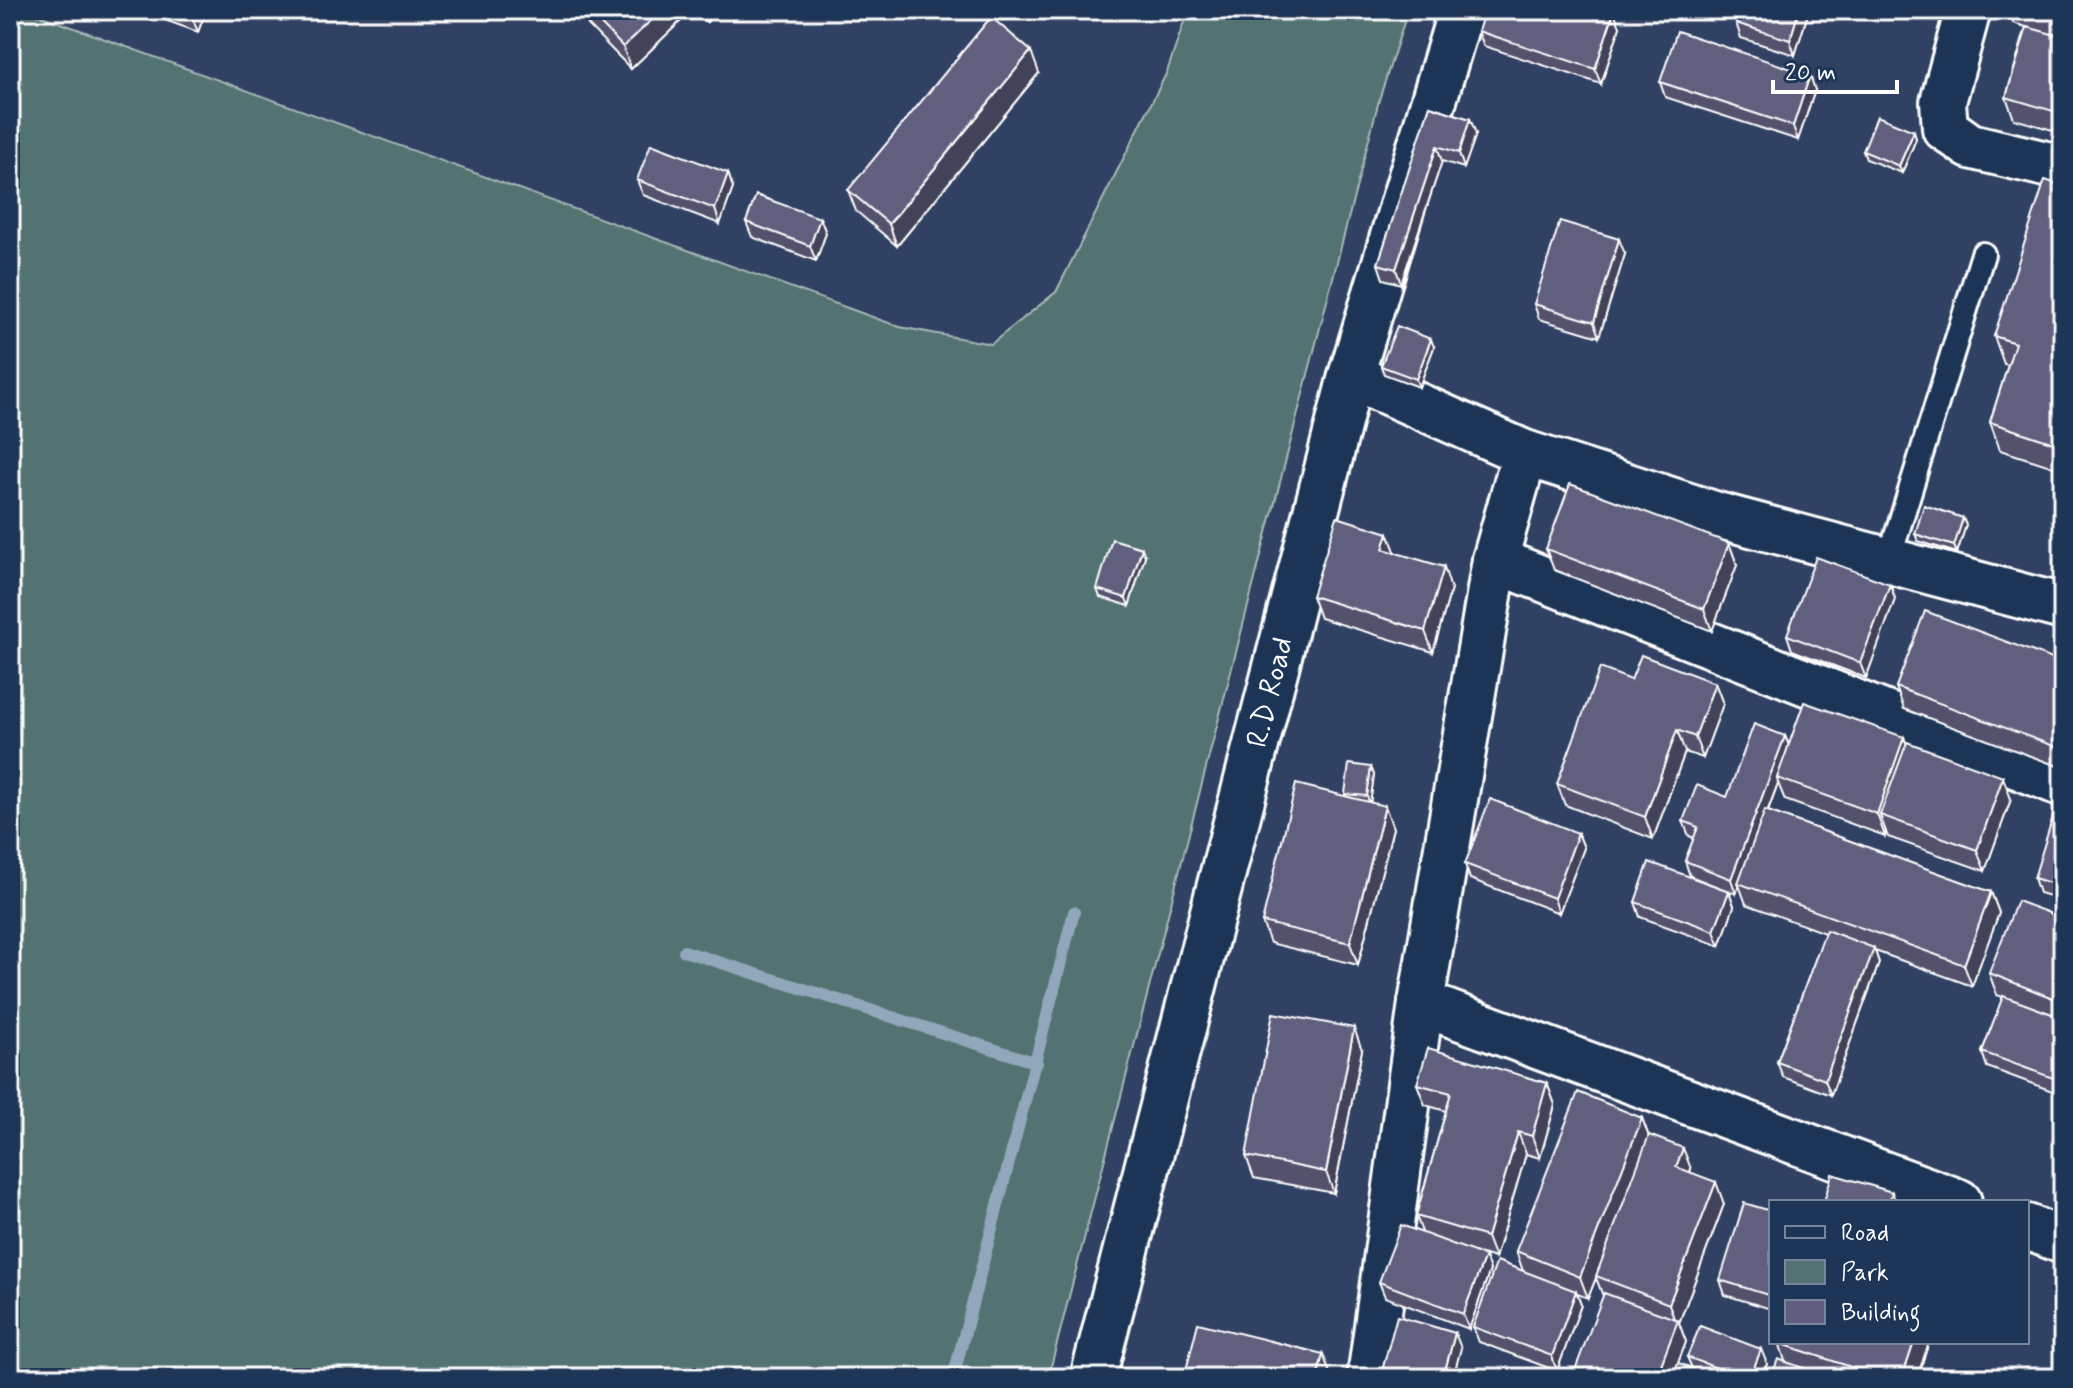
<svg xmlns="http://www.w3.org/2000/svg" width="2073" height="1388" font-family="Mynerve,sans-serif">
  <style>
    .green { fill: #537372; stroke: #a9b9b8; stroke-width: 2 }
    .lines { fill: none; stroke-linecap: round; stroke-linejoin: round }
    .stream { stroke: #91a7bb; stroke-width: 12 }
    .service-casing { stroke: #fff; stroke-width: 28 }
    .minor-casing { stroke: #fff; stroke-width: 50 }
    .service { stroke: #1d3557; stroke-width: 22 }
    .minor { stroke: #1d3557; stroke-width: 44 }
    .wall { fill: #53516c; stroke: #fff; stroke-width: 2 }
    .shaded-wall { fill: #434258; stroke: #fff; stroke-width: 2 }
    .building { fill: #605e7e; stroke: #fff; stroke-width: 2 }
    .labels { text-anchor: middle; stroke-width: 6; stroke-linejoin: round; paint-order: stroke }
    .street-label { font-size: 30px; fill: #fff; stroke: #1d3557 }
  </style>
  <rect width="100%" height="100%" fill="#314163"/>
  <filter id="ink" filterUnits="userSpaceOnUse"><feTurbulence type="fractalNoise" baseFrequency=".0125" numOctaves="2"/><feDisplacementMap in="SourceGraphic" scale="16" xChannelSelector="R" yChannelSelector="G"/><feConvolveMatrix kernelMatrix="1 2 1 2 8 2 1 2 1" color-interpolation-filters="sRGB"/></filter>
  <g filter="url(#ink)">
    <path class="green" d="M10,10H25L900,327L991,344L1056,292L1167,72L1188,10H1408L1379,100L1048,1378H10Z"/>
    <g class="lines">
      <g class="stream">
        <path d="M684,951L1037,1063"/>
        <path d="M953,1378L1074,912"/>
      </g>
      <defs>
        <path id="service" d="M1888,562L1983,254"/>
        <g id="minor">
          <path d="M1968,10L1943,102L1945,128L1970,146L2063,168"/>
          <path d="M1351,376L1525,453L1717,515L2063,607"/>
          <path d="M1495,560L2063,784"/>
          <path d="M1421,1003L1959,1202"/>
          <path d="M2027,1227L2063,1241"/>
          <path d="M1093,1378L1351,376L1461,10"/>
          <path d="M1370,1378L1421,1003L1495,560L1525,453"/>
        </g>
      </defs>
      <use href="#service" class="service-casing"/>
      <use href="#minor" class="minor-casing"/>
      <use href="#service" class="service"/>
      <use href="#minor" class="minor"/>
    </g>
    <g class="wall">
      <path d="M137,10H206L198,32Z"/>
      <path d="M583,10H717L707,22L688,14L631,69L588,25Z"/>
      <path d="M1740,10H1809L1795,55L1741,38L1736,23Z"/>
      <path d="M2008,10H2063V133L2014,119L2006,97L2026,27L2013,23Z"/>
      <path d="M1620,27L1601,84L1484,46L1478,31Z"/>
      <path d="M1039,73L897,246L856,211L848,190Z"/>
      <path d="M1660,82L1815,90L1798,140L1665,97Z"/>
      <path d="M1430,106L1470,119L1476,134L1464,168L1442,161L1401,284L1383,279L1378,264Z"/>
      <path d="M1914,131L1916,139L1902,173L1866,159L1863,151Z"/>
      <path d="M728,173L733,188L720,224L643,195L637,180Z"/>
      <path d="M2063,186V470L2000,450L1990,422L2008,365L2004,364L1994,336Z"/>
      <path d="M820,218L826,233L816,261L752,237L746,222Z"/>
      <path d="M1625,254L1599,337L1539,319L1534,304Z"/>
      <path d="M1434,347L1419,387L1384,374L1381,366Z"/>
      <path d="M1966,525L1957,553L1918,541L1915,534Z"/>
      <path d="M1388,533L1395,552L1451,589L1433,652L1320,618L1312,596Z"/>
      <path d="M1729,543L1737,565L1712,631L1554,570L1546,549Z"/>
      <path d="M1145,556L1129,606L1100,597L1097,589Z"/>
      <path d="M1890,584L1895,599L1866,678L1792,650L1787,635Z"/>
      <path d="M2063,663V768L1904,709L1896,687Z"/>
      <path d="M1631,680L1715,683L1723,704L1703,758L1685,752L1653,839L1565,805L1557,784Z"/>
      <path d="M1785,736L1789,745L1904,737L1906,743L2011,799L1985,871L1888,837L1886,832L1885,836L1785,800L1778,783L1768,811L1991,892L1999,913L1972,986L1875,951L1879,963L1831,1095L1783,1077L1777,1062L1825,933L1746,904L1739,885L1736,894L1690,876L1685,861L1694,838L1689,836L1683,821L1727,797Z"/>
      <path d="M1371,767L1374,775L1370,803L1393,828L1358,965L1270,943L1262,922L1346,797L1345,794Z"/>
      <path d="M2063,812V900L2039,893L2034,878Z"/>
      <path d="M1578,833L1584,848L1559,913L1470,879L1465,864Z"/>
      <path d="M1729,891L1734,906L1720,946L1640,917L1635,902Z"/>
      <path d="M2063,918V1095L1987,1067L1982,1052L2003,997L1997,995L1989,973Z"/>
      <path d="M1362,1050L1334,1193L1254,1178L1246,1156Z"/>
      <path d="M1547,1083L1555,1105L1540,1158L1526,1154L1495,1258L1481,1254L1490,1270L1469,1329L1385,1297L1379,1282L1422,1232L1416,1216L1446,1111L1425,1105L1417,1084Z"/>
      <path d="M1642,1118L1649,1137L1691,1169L1690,1172L1724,1204L1679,1323L1686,1342L1672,1378L1603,1296L1596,1278L1588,1298L1577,1294L1581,1305L1557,1371L1479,1342L1473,1327L1523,1271L1516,1251Z"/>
      <path d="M1771,1211V1309L1725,1295L1720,1280Z"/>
      <path d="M1779,1342H1929L1917,1378H1771L1785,1361Z"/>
      <path d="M1687,1357L1767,1364L1761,1378H1672L1692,1368Z"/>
    </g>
    <g class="shaded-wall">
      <path d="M195,10H206L198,32L192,17Z"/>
      <path d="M662,10H686L688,14L631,69L623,47Z"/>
      <path d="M702,10H717L707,22Z"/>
      <path d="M1799,10H1809L1795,55L1790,40Z"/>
      <path d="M1614,12L1620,27L1601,84L1595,69Z"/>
      <path d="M1031,51L1039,73L897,246L889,224Z"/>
      <path d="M1810,75L1815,90L1798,140L1793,126Z"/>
      <path d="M1470,119L1476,134L1464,168L1459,153Z"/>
      <path d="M1914,131L1916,139L1902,173L1899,166Z"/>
      <path d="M1437,146L1442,161L1401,284L1396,269Z"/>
      <path d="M728,173L733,188L720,224L715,209Z"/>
      <path d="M820,218L826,233L816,261L810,246Z"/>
      <path d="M1619,239L1625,254L1599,337L1594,322Z"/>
      <path d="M1431,339L1434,347L1419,387L1416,379Z"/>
      <path d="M1963,518L1966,525L1957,553L1954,546Z"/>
      <path d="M1388,533L1396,554L1383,549Z"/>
      <path d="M1729,543L1737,565L1712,631L1704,609Z"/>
      <path d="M1142,548L1145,556L1129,606L1126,598Z"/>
      <path d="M1444,567L1451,589L1433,652L1425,631Z"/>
      <path d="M1890,584L1895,599L1866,678L1860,663Z"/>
      <path d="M1715,683L1723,704L1703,758L1695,737Z"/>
      <path d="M1677,730L1685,752L1653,839L1645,817Z"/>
      <path d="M1785,736L1791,751L1777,778L1778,783L1740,883H1738L1739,885L1736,894L1731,879Z"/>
      <path d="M1904,737L1912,759L1880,815L1886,832L1885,836L1877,814Z"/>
      <path d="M2063,738V758L2059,748Z"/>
      <path d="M1371,767L1374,775L1370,804L1367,796Z"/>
      <path d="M2003,777L2011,799L1985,871L1977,850Z"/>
      <path d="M1385,806L1393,828L1358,965L1350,943Z"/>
      <path d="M1578,833L1584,848L1559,913L1554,898Z"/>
      <path d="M1729,891L1734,906L1720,946L1714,931Z"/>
      <path d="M1991,892L1999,913L1972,986L1964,965Z"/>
      <path d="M1874,948L1879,963L1831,1095L1825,1080Z"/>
      <path d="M1354,1028L1362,1050L1334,1193L1326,1172Z"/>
      <path d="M1547,1083L1555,1105L1540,1158L1532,1136Z"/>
      <path d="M1642,1118L1650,1140L1588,1298L1580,1277Z"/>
      <path d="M1518,1132L1526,1154L1495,1258L1487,1237Z"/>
      <path d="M1683,1148L1691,1169L1684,1189L1676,1167Z"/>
      <path d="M1716,1182L1724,1204L1679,1323L1686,1342L1672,1378H1656L1676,1324L1669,1304Z"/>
      <path d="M1892,1192L1896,1202H1889Z"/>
      <path d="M1485,1256L1490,1270L1469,1329L1463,1314Z"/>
      <path d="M1576,1291L1581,1305L1557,1371L1552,1356Z"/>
      <path d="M1455,1333L1461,1348L1453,1378H1443Z"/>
      <path d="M1914,1342H1929L1917,1378H1902Z"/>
      <path d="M1761,1349L1767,1364L1761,1378H1750Z"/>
      <path d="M1323,1354L1331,1376L1330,1378H1317Z"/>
    </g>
    <g class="building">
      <path d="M173,10H195L192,17Z"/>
      <path d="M587,10H662L623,47Z"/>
      <path d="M1485,10H1609L1614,12L1595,69L1478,31Z"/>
      <path d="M1740,10H1799L1790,40L1736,23Z"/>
      <path d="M2033,10H2063V19Z"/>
      <path d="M991,17L1031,51L889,224L848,190Z"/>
      <path d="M2027,27L2063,37V114L2006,97Z"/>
      <path d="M1677,31L1810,75L1793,126L1660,82Z"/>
      <path d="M1430,106L1470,119L1459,153L1437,146L1396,269L1378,264Z"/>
      <path d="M1877,116L1914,131L1899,166L1863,151Z"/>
      <path d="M651,144L728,173L715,209L637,180Z"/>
      <path d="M2045,180L2063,186V446L1990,422L2015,343L1994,336Z"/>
      <path d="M756,195L820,218L810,246L746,222Z"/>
      <path d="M1560,221L1619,239L1594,322L1534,304Z"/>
      <path d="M1397,326L1431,339L1416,379L1381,366Z"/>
      <path d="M1570,484L1729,543L1704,609L1546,549Z"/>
      <path d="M1924,505L1963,518L1954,546L1915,534Z"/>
      <path d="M1337,517L1388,533L1383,549L1444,567L1425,631L1312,596Z"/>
      <path d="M1112,539L1142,548L1126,598L1097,589Z"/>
      <path d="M1816,557L1890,584L1860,663L1787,635Z"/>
      <path d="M1925,611L2063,663V738L2059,748L1896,687Z"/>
      <path d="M1641,655L1715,683L1695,737L1677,730L1645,817L1557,784L1600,668L1631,680Z"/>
      <path d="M1804,702L1904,737L1877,814L1777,778Z"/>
      <path d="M1754,724L1785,736L1731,879L1685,861L1698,827L1683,821L1697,785L1727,797Z"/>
      <path d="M1907,742L2003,777L1977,850L1880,815Z"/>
      <path d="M1349,764L1371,767L1367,796L1345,794Z"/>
      <path d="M1296,784L1385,806L1350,943L1262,922Z"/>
      <path d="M1490,799L1578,833L1554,898L1465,864Z"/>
      <path d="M1765,810L1991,892L1964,965L1738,883Z"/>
      <path d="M2055,810L2063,812V887L2034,878Z"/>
      <path d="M1649,862L1729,891L1714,931L1635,902Z"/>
      <path d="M2017,901L2063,918V1002L1989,973Z"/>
      <path d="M1826,930L1874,948L1825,1080L1777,1062Z"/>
      <path d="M2003,996L2063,1018V1076L2061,1081L1982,1052Z"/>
      <path d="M1273,1013L1354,1028L1326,1172L1246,1156Z"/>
      <path d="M1428,1048L1547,1083L1532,1136L1518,1132L1487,1237L1416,1216L1451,1093L1417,1084Z"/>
      <path d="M1578,1092L1642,1118L1580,1277L1516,1251Z"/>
      <path d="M1649,1135L1683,1148L1676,1167L1716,1182L1669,1304L1596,1276Z"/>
      <path d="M1832,1174L1892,1192L1889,1202H1824Z"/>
      <path d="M1744,1203L1771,1211V1296L1720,1280Z"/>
      <path d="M1401,1225L1485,1256L1463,1314L1379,1282Z"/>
      <path d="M1497,1261L1576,1291L1552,1356L1473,1327Z"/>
      <path d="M1604,1293L1678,1320L1656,1378H1572Z"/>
      <path d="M1397,1316L1455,1333L1443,1378H1380Z"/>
      <path d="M1198,1323L1323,1354L1317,1378H1184Z"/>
      <path d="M1700,1326L1761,1349L1750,1378H1744L1687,1357Z"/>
      <path d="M1779,1342H1914L1902,1378H1884L1779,1343Z"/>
      <path d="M1778,1359L1831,1378H1771Z"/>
      <path d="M1678,1363L1719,1378H1672Z"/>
    </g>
  </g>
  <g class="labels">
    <g class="street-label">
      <text transform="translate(1269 692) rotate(-76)" y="10">R.D Road</text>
    </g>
  </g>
  <rect width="2073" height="1388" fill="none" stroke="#1d3557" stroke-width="40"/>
  <rect x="20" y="20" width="2033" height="1348" fill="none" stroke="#fff" stroke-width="3" filter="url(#ink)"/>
  <rect x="1769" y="1200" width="260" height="144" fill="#1d3557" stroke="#77869a" stroke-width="2"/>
  <rect x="1785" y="1226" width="40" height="12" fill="#1d3557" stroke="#77869a" stroke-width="2"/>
  <text x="1841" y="1240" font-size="24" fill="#ffffff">Road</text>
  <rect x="1785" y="1260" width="40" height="24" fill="#537372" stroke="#77869a" stroke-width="2"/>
  <text x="1841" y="1280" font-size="24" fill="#ffffff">Park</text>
  <rect x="1785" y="1300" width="40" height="24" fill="#605e7e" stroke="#77869a" stroke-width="2"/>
  <text x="1841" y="1320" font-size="24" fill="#ffffff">Building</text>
  <path d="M1773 80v12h124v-12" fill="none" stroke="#ffffff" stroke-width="4"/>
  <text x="1785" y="80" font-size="24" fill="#ffffff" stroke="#1d3557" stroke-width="6" paint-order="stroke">20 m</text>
</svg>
